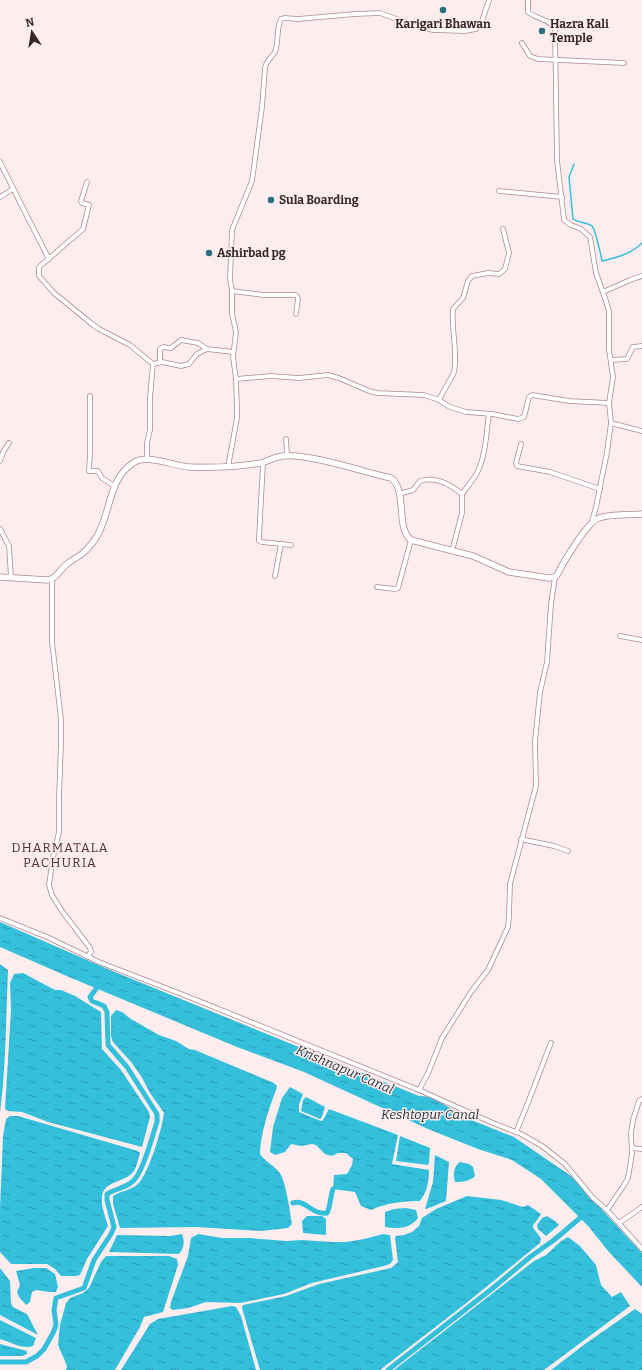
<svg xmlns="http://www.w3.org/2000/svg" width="642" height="1370" font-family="Bitter,serif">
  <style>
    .water { fill: url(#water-ripples) }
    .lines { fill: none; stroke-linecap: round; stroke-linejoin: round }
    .stream { stroke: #34bfdb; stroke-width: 1.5 }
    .canal { stroke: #34bfdb; stroke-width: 5 }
    .street-casing { stroke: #ae888e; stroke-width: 5.5 }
    .secondary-casing { stroke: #ae888e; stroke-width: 7 }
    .street { stroke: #fff; stroke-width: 4 }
    .secondary { stroke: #fff; stroke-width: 5.5 }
    .poi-dot { fill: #2a707f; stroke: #feedef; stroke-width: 1.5 }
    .labels { text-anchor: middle; stroke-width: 3; stroke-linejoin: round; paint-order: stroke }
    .poi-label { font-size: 12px; font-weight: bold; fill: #362729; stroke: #feedef; text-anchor: start }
    .neighbourhood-label { font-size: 13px; letter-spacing: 1px; fill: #543339; stroke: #feedef }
    .water-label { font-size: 13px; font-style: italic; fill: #1a3035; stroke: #feedef }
  </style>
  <defs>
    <pattern id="water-ripples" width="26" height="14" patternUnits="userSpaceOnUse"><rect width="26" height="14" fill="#34bfdb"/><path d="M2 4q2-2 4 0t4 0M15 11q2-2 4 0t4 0" fill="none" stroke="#2d9bb2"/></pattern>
  </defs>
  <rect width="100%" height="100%" fill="#feedef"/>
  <g class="water">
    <path d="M0,922L110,970L419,1096L431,1097L469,1119L514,1137L571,1176L642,1253V1287L608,1251L589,1227L541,1179L512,1160L478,1149L428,1129L304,1072L237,1047L69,977L0,947Z"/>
    <path d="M0,964L8,970C6,1018 6,1066 0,1113Z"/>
    <path d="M23,973L55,990H61L75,996L101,1012L102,1049L121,1070L149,1112L150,1117L142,1147L48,1122L22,1112L8,1111L5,1109L11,1010L10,983L14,974Z"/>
    <path d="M116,1010L122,1012L131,1019L159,1035L176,1041L189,1049L195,1050L274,1083L277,1086L276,1090C268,1112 261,1131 260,1154C265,1161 273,1165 279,1172C286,1180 290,1213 292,1224L288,1228L261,1231L196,1227L120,1228L113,1204V1196C121,1191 131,1190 138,1184C149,1173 162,1129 164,1113L150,1093L141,1076L131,1062L113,1042L111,1036V1016Z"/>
    <path d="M290,1087L303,1094L299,1105V1112L321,1121L323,1120L329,1109L398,1135L392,1164L429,1170C429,1182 427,1192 420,1201C403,1201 386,1203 371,1210L361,1206L355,1192L333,1189L334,1175L347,1174L352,1165L353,1159L346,1153H338L332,1156L325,1154L316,1145L312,1144L301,1146L291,1144L285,1152L275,1155L270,1152L273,1127L282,1098Z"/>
    <path d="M306,1097L325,1107L322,1117L320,1119L301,1111L303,1100Z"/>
    <path d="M10,1116H18L138,1151L140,1153C138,1159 137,1166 134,1171C126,1183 102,1180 102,1198C101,1207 106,1218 108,1226L87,1259L80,1275L77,1276H61L55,1269L47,1264H11L0,1252V1208L3,1136L6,1119Z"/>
    <path d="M400,1136L430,1148L429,1163L428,1165L396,1161Z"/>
    <path d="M435,1155L449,1162L446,1201C440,1203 429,1209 425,1209L433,1182Z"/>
    <path d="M460,1162L469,1164L473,1167L475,1176C470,1181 463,1182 455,1182C453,1175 453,1167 460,1162Z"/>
    <path d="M467,1196L501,1200L523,1207L528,1205L541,1214C533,1229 528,1222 541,1238L540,1243L469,1301L380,1370H260L242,1308L243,1305L286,1296L319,1284L391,1268L398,1262L395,1238L396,1236L404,1235L412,1232L419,1226L422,1218L436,1209Z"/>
    <path d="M406,1208L416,1210L418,1218C410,1229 397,1229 385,1227V1212L394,1209Z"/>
    <path d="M307,1216H322L326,1219V1235L303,1233L302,1221Z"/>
    <path d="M547,1216L555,1221L559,1225L546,1236L538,1229L537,1225L542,1218Z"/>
    <path d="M182,1234C185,1242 184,1248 179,1254L109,1252L117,1235L170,1236Z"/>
    <path d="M198,1234L222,1238H249L287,1241L301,1240L332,1242H346L364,1239L383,1234L390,1235L393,1260L390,1264L384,1266L312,1283L284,1294L240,1303L206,1302L188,1308L173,1310L170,1308L171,1302L188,1256L191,1238Z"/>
    <path d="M568,1237L580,1246L596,1265L601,1285L612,1297L621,1292L630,1306L544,1370H394L534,1261L546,1255L561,1241Z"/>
    <path d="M106,1256H169L177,1259L178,1265L163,1312L144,1317L140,1327L115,1370H66L67,1366L58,1345L60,1325L66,1303L70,1298L83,1293L89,1288L101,1262Z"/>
    <path d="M0,1268L10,1281L11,1303L13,1307L27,1314L38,1335L0,1315Z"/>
    <path d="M34,1268H46L55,1274L58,1287L56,1292H49L36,1290L32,1292L30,1302L26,1305L19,1297L17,1292L20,1285L16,1271Z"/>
    <path d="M232,1306L236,1307L241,1316L256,1370H121L150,1324L158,1319Z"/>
    <path d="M635,1309L642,1314V1370H551L585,1344Z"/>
    <path d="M0,1320L36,1338L33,1346C24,1350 10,1342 0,1339Z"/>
    <path d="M0,1344L27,1351V1354L22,1356H0Z"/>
  </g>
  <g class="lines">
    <path class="stream" d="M574,164L569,177L573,219C579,223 586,222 592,226C595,229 601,255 602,261C616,258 631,254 642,243"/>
    <g class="canal">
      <path d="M293,1203C306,1199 311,1215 327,1213C331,1205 330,1197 333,1189"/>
      <path d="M0,1362H26L37,1356L44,1349L53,1333L56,1325L54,1310L56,1298L84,1288L94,1260L111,1234L114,1227L107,1200V1194C115,1189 125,1188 132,1182C143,1174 152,1136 157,1122V1114L127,1067L108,1045L107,1012L104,1006L92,1001L90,997L96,989"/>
      <path d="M388,1370L493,1288L530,1257L554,1240L580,1218"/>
    </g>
    <defs>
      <g id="street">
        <path d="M528,0V12C536,19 550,19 555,29L557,160L564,220L571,225L581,229L590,237L596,273L606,301L609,311V350L613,377L609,403L611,423L607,452L596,507L592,521"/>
        <path d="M522,43L530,56L538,59L624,63"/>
        <path d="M0,162L29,220L49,259"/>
        <path d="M87,182L81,201L82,203L89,205L83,229L39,267V276L54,293L92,324L99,329L130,345L153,364L150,398V430L147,443V459"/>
        <path d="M499,191L562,197"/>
        <path d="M0,197L13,189"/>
        <path d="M232,291L263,295H296L298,298L296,314"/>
        <path d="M603,292L630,280L642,276"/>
        <path d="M611,360L627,359L633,347L642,346"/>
        <path d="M160,362V349L163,347L171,348L181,340L198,343L207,349"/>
        <path d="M153,364L162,362L181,366L189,364L197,354L207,349L233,352"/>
        <path d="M236,379L271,376L299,378L328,375L339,378L369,391L377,393L424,395L439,400L450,407L466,412L492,414L518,419L524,417L529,397L532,395L569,401L609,403"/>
        <path d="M90,396V454L89,471H98L102,478L114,486"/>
        <path d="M439,400C443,391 451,380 454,372C458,353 451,328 453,309L463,298L468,281L472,276L488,273L499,274L505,269L509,253L503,229"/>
        <path d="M611,423L642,431"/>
        <path d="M286,439L287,455"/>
        <path d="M521,444L516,463L517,466L550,472L600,489"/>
        <path d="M0,461L3,452L9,443"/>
        <path d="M263,463L259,538V541L262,542L291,545"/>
        <path d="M228,467L237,418V407L236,379L233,357L236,332L232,313V291L230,279L232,230L252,181L262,107L265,68C266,61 271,58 275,52C279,41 276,29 281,19L285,18L298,19L355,14L380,13L413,25L433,30L465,31L476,29L481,24L489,0"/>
        <path d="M399,494L413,490L420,481C436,476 450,484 462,494V513L452,551"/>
        <path d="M462,494C467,487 473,480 477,473C486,455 486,434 489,414"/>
        <path d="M0,529L9,546L11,578"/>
        <path d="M275,576L281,544"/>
        <path d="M52,579V642L61,719V743L59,798V832L53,857L49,885L52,895L62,911L90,948L91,951L88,957"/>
        <path d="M377,587L395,589L398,588L411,540"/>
        <path d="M620,636L642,640"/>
        <path d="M521,839L554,846L568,851"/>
        <path d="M0,918L47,937L99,962L194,999L419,1090L493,1123L521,1134L542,1146L565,1164L593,1198L607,1210L642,1249"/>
        <path d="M419,1090L429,1071L442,1038L471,992L488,970L508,927L509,916L510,884L536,786L535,741L540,692L547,662L551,604L555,577"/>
        <path d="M516,1132C529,1102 539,1073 551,1043"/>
        <path d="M632,1148L642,1149"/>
        <path d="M607,1210L624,1185L628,1178L632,1154L631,1133L633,1120L639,1101L642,1099"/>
        <path d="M619,1223L642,1207"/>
      </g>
      <path id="secondary" d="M0,577L47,580C57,579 59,570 67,564C72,560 77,557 82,554C89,548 97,538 100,530C111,507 110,478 133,463C147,453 173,466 189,467C213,468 237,467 261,463C267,462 272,458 278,457C284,455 290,456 296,456C329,459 359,471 391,478C408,491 395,527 411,540L473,556L509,572L549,578L555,577L557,575C563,563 587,522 599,518C610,514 629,515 642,514"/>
    </defs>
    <use href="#street" class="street-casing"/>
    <use href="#secondary" class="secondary-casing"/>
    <use href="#street" class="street"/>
    <use href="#secondary" class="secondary"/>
  </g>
  <g class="poi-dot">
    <circle cx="443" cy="10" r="4"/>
    <circle cx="542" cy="31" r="4"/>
    <circle cx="271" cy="200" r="4"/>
    <circle cx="209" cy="253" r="4"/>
  </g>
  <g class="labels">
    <g class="poi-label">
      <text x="443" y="28" text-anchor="middle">Karigari Bhawan</text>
      <text x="550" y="28">Hazra Kali<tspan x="550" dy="14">Temple</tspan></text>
      <text x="279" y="204">Sula Boarding</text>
      <text x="217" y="257">Ashirbad pg</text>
    </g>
    <g class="neighbourhood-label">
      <text x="60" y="852">DHARMATALA<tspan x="60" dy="15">PACHURIA</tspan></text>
    </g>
    <g class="water-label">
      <text transform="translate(345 1069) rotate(23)" y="5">Krishnapur Canal</text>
      <text x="430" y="1119">Keshtopur Canal</text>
    </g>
  </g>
  <g transform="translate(32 32) rotate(348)" stroke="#feedef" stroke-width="3" paint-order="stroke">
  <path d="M0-3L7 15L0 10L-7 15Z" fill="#362729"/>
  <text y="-6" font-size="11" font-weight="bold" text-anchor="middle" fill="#362729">N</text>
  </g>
</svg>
